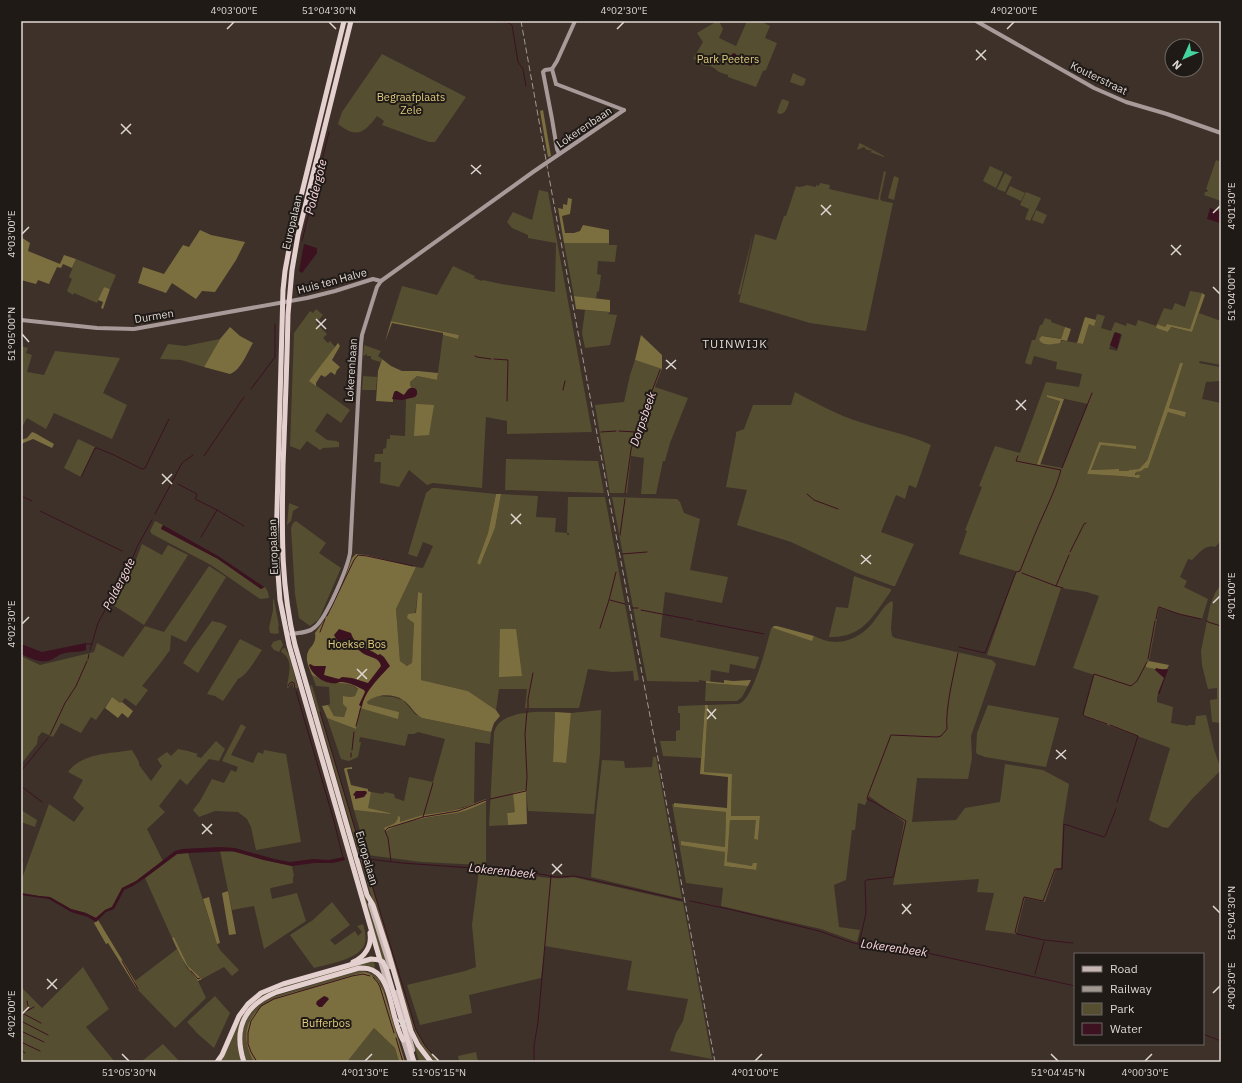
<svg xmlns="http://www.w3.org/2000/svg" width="1242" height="1083" font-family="'IBM Plex Sans',sans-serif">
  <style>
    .green { fill: #564e31; fill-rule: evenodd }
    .forest { fill: #7c6f3f }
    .water { fill: #3c1120 }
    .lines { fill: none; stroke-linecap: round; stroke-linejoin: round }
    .stream { stroke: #3c1120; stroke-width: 1 }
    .secondary { stroke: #a79a99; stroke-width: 4 }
    .primary { stroke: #c7b6b4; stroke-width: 4.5 }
    .highway { stroke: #e4d0ce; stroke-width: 5 }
    .rail { stroke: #a29892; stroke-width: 1; stroke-dasharray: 6 3; stroke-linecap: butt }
    .ticks { fill: none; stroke: #dfd7d2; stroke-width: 1.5 }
    .labels { text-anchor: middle; stroke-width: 4; stroke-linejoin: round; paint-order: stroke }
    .park-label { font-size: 11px; fill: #e0cc7f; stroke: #201a17 }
    .street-label { font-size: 11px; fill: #dfd7d2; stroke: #201a17 }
    .water-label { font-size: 12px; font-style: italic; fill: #fbd8e0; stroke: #201a17 }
    .neighbourhood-label { font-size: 12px; letter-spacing: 1px; fill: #dfd7d2; stroke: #201a17 }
    .neatline { fill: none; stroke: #dfd7d2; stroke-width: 1.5 }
    .ticks-label { font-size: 10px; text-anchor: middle; fill: #dfd7d2 }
  </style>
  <rect width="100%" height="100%" fill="#3e312a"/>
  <g class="green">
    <path d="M717,21H719L723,29L719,38L736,46L747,21H760L770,26L765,38L777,43L766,70L763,71L756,87L728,77V75L719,72L714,68L708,65L706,66L701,64L702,62L693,59L703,42L697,33Z"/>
    <path d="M382,54L466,97L435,142H429L382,125L384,121L377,116C364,133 357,139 338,124L342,112Z"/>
    <path d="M793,73L806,79L804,85L801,86L790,82Z"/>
    <path d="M783,99L788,101L789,102C787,108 786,114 779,114L777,112L781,101Z"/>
    <path d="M860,143L884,156V157L870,152L872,151L871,150H867L864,147L857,150L859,144Z"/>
    <path d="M1216,160L1221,162V201L1204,195L1205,192H1207L1208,190L1206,189Z"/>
    <path d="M990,166L1003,172L996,188L983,181Z"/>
    <path d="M884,171L886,172L880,199L882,201L893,203L866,331L810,323L739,302L755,234L776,240L784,216H786L796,186L799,187L805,186L806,185L816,187V185L819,186L820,183L830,185L829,189L878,200Z"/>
    <path d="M1005,173L1012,177L1005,192L997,189Z"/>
    <path d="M894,176L899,178L894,200L888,198Z"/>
    <path d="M1010,186L1025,193L1021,201L1006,194Z"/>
    <path d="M539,190L548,192L592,432L507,434V421L486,417L482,488L433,483L427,485L409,470L399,487L380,483L381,462H374L375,454H383V449L386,448L387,439H390V435L405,436L406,399C410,397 412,399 417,395V393L415,388H412L410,385V382L417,376L437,380L443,335L458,339L459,335L391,321L402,286L437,295L453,266L475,276L474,278L482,281L483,280L501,284L555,292L556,243L528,238V235L512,228L507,222L513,212L532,220Z"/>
    <path d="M1026,192L1041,198L1030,221L1025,219L1029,209L1020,205Z"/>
    <path d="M1036,210L1047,215L1043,224L1032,220Z"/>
    <path d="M753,235L740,295L738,294L752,238Z"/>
    <path d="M564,243H609V245H617L615,262L598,261L597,274L601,275L599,291L597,292L596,299L574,296Z"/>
    <path d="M76,259L116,275L110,289L104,287L97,303L74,293L73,295L67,291L72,279L69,277Z"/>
    <path d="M1190,291L1202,293L1190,329L1167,324L1165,327L1157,324L1164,308L1172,310L1175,303L1185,307Z"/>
    <path d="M316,309L323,315L316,323L327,334L323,338L328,343L330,341L335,347L310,381L350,410L341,423L327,413L315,431L327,440L337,441V442H339V447L323,448L320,450L307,441L300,450L290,446L294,333L310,311L313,313Z"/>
    <path d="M585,310L610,312L608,314L617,315L610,345L585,348L582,333Z"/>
    <path d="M1199,313L1221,321V365L1200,361L1199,363L1220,367V370L1221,371L1220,381L1206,382L1202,399L1221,403V471L1219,481L1221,482V541L1215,547C1206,543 1198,554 1192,560L1188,559L1180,577L1187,581L1184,587L1208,599L1202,619L1179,614L1159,608L1149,661L1146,663V666L1155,669L1165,678L1157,697V702L1173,707L1171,723L1188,726V725H1195L1196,716L1206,715L1214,749L1220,767V771L1192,799L1168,828L1162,827L1149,820L1170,748L1083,716L1094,675L1073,668L1099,596L1087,592L1061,588L1035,666L987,655L1016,571L959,554L967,531L965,530L982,487L979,486L995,446L1020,453L1046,382L1079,387L1082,374L1056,369L1057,362L1034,356L1031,365L1025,363L1032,340H1035L1040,325H1042L1045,318L1051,320V322L1065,327L1061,339L1044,336L1040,341C1048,347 1054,340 1063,341C1069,341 1076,343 1083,344L1089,324L1094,325L1097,314L1105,316L1101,328L1111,331L1115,322L1126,326L1127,323L1136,326L1138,320L1157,326L1156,328L1169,332L1170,327L1192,332ZM1114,333L1122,335L1117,351L1109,349ZM1180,363L1169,408L1186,412L1185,417L1168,412L1148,468H1145L1136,472V478L1120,476L1087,474L1099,442L1136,449L1101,445L1091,470L1119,469V471H1130V470L1139,469L1143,465L1145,461H1147ZM1047,395L1088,404L1062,468L1041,464H1037L1060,400L1047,397Z"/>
    <path d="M220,339L204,367L181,360L160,359L168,344L185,346Z"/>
    <path d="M364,345L381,351L378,356L382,359L380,362L371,359V356H367V354L363,356Z"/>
    <path d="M21,346L28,348L26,353L32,355L27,372L44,375L55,351L120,358L103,393L127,405L112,439L54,413L46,429L27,418L21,429Z"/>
    <path d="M635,360L662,369L655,387L688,398L670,443L665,461H663L656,494H641L644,458L631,456L627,493H610L595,405L624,402L630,375Z"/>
    <path d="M363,376L377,377L376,390H362Z"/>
    <path d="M795,392C816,403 837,415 860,422C883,430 908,434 931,445L916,488L909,485L905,499L896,495L881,532L914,544L895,586H893L857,573L791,542L737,525L747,490L726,487L736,435V432L744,429L753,405H791Z"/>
    <path d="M78,439L95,447L81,477L64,468Z"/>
    <path d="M506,459L598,461L604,493L505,490Z"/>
    <path d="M432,488H436L496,494L488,533L477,563L480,565L495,528L501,494L538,496L536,517L556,518L555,532L567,533V535H569V533H567L568,497H605L639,680L634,681L633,671L612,672L588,669L579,708H525L527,689H499L496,710L468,691L421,680L422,593L418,592L414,623L412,664L407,666L400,661L396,609L416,567L423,568L433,546L423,542L417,557L408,554L426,493Z"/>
    <path d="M612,497L677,499L680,502L684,513L700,519L690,570L728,577L722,603L665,592L660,637L759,657L755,669L730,664L729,673L711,670L710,682L699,680V682L647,681Z"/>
    <path d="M289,503L299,507L293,511L291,521L287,525Z"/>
    <path d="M155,521L163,525L161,528L218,559L261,589L265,587L268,592L269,598L260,599L211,565L152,534L150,531Z"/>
    <path d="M296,521L326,543L319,553L341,568L319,619L310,626L299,618L295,594L291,528L293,523Z"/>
    <path d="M142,544L162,555L168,545L188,555L144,625L113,605L134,565Z"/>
    <path d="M209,566L226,577L186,642L171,635L170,650L159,665L142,686L148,690L136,706L125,698L120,704L112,697L96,720L91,717L81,733L61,723L53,737L42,732L38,737L37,744L21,764V656L40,665L94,652L97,643L123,657L145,626L164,632Z"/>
    <path d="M854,576L887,588L891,589V591C873,616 863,638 829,637L836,607L848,608Z"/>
    <path d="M1221,585V723L1212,722L1210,700L1217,699V688L1208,689L1202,665L1201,651L1210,606L1215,593Z"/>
    <path d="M273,599L274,600L279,626H278L279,633L275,634L270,633L269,628L273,610Z"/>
    <path d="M892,601L893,603L891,628L892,636L895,638L992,660L996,664L971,736L972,758L968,779L917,778L912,822L956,820L965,808L1000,802L1005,764L1043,770L1069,784L1063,822L1061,868L1056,869L1045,902L1025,898L1016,934L985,930L994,893L977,892L979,879L893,885L904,822L869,796L865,805L858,803L855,830H852L846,880L834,885L839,927L860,930L857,942L821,929L721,906L723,888L686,883L672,804H674V807L726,812L725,847L681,841L725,852L724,866L755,870L756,863L752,866L727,863L730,819L757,820L754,839L758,840L760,816H731L732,775L704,772L708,705L735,704C738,704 739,704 741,703C754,695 767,644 771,629L773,628L812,640L814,636C821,639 828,642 835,642C853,642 868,631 877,617C881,612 885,604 892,601Z"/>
    <path d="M212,621L221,623L227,626L198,673L183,663L191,650Z"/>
    <path d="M240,639L262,650C256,658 247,676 238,679L223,701L215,696L207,694Z"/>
    <path d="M279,640H281L283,645L279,652L274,650L271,646L273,642Z"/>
    <path d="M285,648L289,655L298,688L294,689L292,683L288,688H287C288,675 295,660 281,652L282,649Z"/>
    <path d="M312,675C317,677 322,680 327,682C337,685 351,681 358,690L355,696L351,697L344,696L347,708L344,717L334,716L328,705L330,704L329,687L316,686Z"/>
    <path d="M706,683L748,686L742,697L737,701H705Z"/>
    <path d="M312,685L412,1019C419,1039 425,1047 440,1062H435L421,1045L410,1020L370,892L310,686Z"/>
    <path d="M378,696L393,697L403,700L415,714L422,718L491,732L490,744L475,742L474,804L450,811L423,815L400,823L398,820L386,831C407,818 433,818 457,813C467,811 477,806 486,802V863L481,865L422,862L367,855L354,810L390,814V813L367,808L371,792L383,794L385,792L394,794L395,798L404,801L409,777L433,782L445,739L418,732L414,734H408L405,746L360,737L359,742H361L358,757L349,761L341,759L327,718L356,729L360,708L399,712L368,704L367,702L371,698Z"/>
    <path d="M705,705L701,758L663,756L660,741H676V731L680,730V713H678V706Z"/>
    <path d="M988,705L1059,718L1046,767L985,757L977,754L976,752L977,733Z"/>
    <path d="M601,710L600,753L594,814L528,811L526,790L515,812L507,813L508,825L489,826L494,733C498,711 537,711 555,712L553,762L565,763L571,713Z"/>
    <path d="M314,716L373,922L388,965L382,959L311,717Z"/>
    <path d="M241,724L246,727L231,755L253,763L258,752L263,754L264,750L286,754L301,842L256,850L251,827L247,819L238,812L215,811L199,817L193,810L200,801L212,779L224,783L231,770L236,772L238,767L222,761Z"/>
    <path d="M216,741L225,749L219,761L209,759L187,785L180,779L159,806L165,812L147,829L163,861L136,881L122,888L112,907L105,910L97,917L95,918L86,913L71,909L50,897L39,896L21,893L22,888L21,887V881L49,804L74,822L84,808L73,798L83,780L68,772C83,752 111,754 132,750L139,762V765L151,781L162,766L157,759L167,752L171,756L178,749L188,751L198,754L196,756L201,758Z"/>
    <path d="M653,757H656L682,899L591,877L596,814L602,760L624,761L625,768L652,767Z"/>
    <path d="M21,810L37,820L35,827L21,822Z"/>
    <path d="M220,851L238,852L264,860L292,866L294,876L293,877V883L271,888L270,889L272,899L297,893L306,921L264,949L254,906L232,910Z"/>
    <path d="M188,853L217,944L220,950L239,970L232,976L224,967L202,979L188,966L174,937L172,938L145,878L177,854Z"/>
    <path d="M479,870C495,872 511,873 526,875C542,877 556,880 573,877L683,902L712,1059L670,1051L676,1033L683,1021L688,999L627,990L632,961L545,946L541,978L469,995L472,1013L420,1025L407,985L465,971L476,967L472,925Z"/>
    <path d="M332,902L350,925L330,940L335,945L355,931L358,936L362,932L357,926L363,924C365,931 367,940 364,946C356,960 328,964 314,968L290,935L313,920Z"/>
    <path d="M177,949L187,968L198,981L206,998L175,1028L137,989L135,981Z"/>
    <path d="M373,960L375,965L374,969L368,967L265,996L240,1026L238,1036V1043L239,1050L243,1062H220L236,1025L245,1009L261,995L282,987Z"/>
    <path d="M83,967L109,1009L86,1027L115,1062H21V987L42,1008Z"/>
    <path d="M358,971C374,971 380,977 385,992H384L380,983L250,1020C245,1037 245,1046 254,1062H247C236,1034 244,1010 272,997Z"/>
    <path d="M215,996L230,1013L214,1048L198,1034L187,1022Z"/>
    <path d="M374,1028L395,1048L399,1062H347Z"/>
    <path d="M412,1037L428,1062H419Z"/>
    <path d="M163,1044L180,1062H141Z"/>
    <path d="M476,1052L478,1062H459L458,1056Z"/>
  </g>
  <g class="forest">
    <path d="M543,110L551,156L548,157L540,111Z"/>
    <path d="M568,198L572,199L570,214L562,216L565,233H574L580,231L583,225L609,230V243H564L558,208L563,209V204L567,205Z"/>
    <path d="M200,230L211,235L245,242L236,260L215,292L202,291L196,299L172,283L166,293L138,283L143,267L164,274L183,245L189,247Z"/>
    <path d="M21,237L30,243L28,251L60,264L64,255L76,259L72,268L63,264L61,268L57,267L49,284L38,280L36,284L21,280Z"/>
    <path d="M104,287L110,289L103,309L101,308L103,302L98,300Z"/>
    <path d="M1202,293L1205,295L1192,332L1171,327L1168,332L1156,328L1157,324L1165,327L1167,324L1190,329Z"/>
    <path d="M574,296L610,300V312L576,309Z"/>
    <path d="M1085,317L1096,320L1094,326L1089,324L1083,344L1077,343Z"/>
    <path d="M391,321L459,335L458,339L443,335V333L392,323L385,342Z"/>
    <path d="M230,327L240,336L253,343C247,353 241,370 230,374L204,367L220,339Z"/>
    <path d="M1065,327L1071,329L1067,341L1061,340L1060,343C1053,344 1042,347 1039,339L1042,336L1061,339Z"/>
    <path d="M641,335L662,355V369L635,360Z"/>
    <path d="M338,343L340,346L332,360L340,367L337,370L335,375L331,372L325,377L321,375L316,383V386L309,381Z"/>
    <path d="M382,359L391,366L402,371H418L438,373L437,380L417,376L410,382V385L412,388L408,389L404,395H402L397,391L394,392L393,396V402L376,401L378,371Z"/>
    <path d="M1180,363H1183L1169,408L1186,412L1185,417L1168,412L1148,468H1145L1141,471L1136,472L1135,475H1140L1139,478L1120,476L1087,474L1099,442L1136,446V449L1101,445L1091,470L1119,469V471H1129V470L1139,469L1143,465L1146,461H1147Z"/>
    <path d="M1047,395L1064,399L1040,465L1037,464L1060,401L1047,397Z"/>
    <path d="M416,404L434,405L429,435L414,436Z"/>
    <path d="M32,432L35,433L54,444L52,448L33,439L21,444V440L27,438Z"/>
    <path d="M496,494H501L495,528L480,565L477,563L488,533Z"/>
    <path d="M356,554L366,555L416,567L396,609L400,661L407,666L412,663L414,623L407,618L408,614L416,613L418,592L422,593L421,680L468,691L496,710L500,716L494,723L491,732L422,718C413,713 411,705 403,700C393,693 375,694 367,702L368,704L399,712L398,719L360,708L356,729L327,718L322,706L328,705L334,716L344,717L347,708L343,704V696L351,697L355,696L358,689C351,681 337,685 327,682C322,680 317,677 312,675C310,670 306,662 307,656C308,646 317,646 315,633C332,612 343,584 352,558Z"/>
    <path d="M774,626H777L814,636L812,641L773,628L771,629Z"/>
    <path d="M500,629H516L522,676L499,677Z"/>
    <path d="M1149,661L1169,665L1167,669H1155L1146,667V663Z"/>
    <path d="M724,680L733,681L751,680L748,686L706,683V681L724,683Z"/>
    <path d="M112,697L120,703L122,702L133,711L128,718L122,713L118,718L105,708Z"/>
    <path d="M705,705H708L704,772L732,774L731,816H760L758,840L754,839L756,820H730L727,862L752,866L753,863H757L756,870L724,866L725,852L681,845V841L725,847L726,812L674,807V803L727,808L728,777L700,774Z"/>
    <path d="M555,712L571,713L566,763L553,762Z"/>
    <path d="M352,767V769H348L347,770L351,785L368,789V791L371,792L368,808L390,813V814L354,810L344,769L345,768Z"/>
    <path d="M526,790L527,824L508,825L507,813L515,812L513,793Z"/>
    <path d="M486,799V802C477,806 467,811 457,813C433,817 407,819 386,831L384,828C390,825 398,824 398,816L400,817V822L423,815L450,811L463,808Z"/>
    <path d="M228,891L236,934L229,935L222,893Z"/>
    <path d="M209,897L220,943L217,944L203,899Z"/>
    <path d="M98,920L135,981L137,989L108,943L106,944L94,923Z"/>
    <path d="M174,937L188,966L202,979L198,981C185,965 180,956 172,938Z"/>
    <path d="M364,972C375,975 379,982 384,992L405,1062H399L395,1048L374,1028L347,1062H254C240,1038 245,1016 269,1001C278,996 299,991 310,988C328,982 345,977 364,972Z"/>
  </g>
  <g class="water">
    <path d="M733,53L736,54L737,57L742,58L747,62H751L752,65L750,66C744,62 734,63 731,56Z"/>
    <path d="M1210,208L1221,212L1220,223L1207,219Z"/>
    <path d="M304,244L317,248V253L302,273L299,271Z"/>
    <path d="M1115,332L1121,334L1117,349L1110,345Z"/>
    <path d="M410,388C414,387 418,389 417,394L415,397L402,400L392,399L393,396L395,391H397L404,395Z"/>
    <path d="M163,525L218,556L264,587L261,589L218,559L161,529Z"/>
    <path d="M339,629L351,633C356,648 367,647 378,655L380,654L384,657L390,666C379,678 364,692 362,707L359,705L365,692L364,690C359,687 346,681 340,682C339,682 338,683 337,683C325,685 312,675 309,665L310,664L314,666H326L324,675L335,678L339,679L342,677L352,678L368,683L381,666C379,657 371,658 364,654C362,653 359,650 357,649C356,649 355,649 353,649C345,649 337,642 334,635Z"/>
    <path d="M86,643V650C78,653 70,651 62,654C58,655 55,658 51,660C40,664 31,658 21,654V644L42,652Z"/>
    <path d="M1156,668L1164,670L1167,669L1168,670L1159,695L1158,693L1164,678L1155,670Z"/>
    <path d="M356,791H366L367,793L364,797L355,799V796L353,795Z"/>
    <path d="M220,847L235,848L274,859L290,862L313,859L329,860L344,857L345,860L333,863H314L292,866L264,860L232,851L188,853L177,854L145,878L133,886L124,890L114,909L106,912L96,922L88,917L71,912L49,899L21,895V893L39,896L50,897L71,909L86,913L96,918L105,910L112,907L122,888L136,881L175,851L182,849Z"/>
    <path d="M324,996L327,997L329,999L322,1007H319L316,1004L317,1001Z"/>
  </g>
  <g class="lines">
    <g class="stream">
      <path d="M494,21L509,23L512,25L518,62L523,69L526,86"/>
      <path d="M302,241L329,132"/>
      <path d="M475,356L477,357L491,359"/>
      <path d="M494,359L508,360L507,401"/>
      <path d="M251,389L275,357V324"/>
      <path d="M563,390L565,381"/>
      <path d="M619,431L635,432"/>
      <path d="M601,432L616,431"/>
      <path d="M204,456L244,397"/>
      <path d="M1062,468L1092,393"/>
      <path d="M81,477L95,448H97L114,455L142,469L145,468L169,419"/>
      <path d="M178,484L195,493L197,494L195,499L217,510L244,526"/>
      <path d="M625,493L631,450L634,438L660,370"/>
      <path d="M807,494L814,500L838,509"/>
      <path d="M21,496L32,501"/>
      <path d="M40,511L122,551"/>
      <path d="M155,514L182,463L193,455"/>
      <path d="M620,535L625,499"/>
      <path d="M201,537L217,510"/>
      <path d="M1070,552L1084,524L1086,523"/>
      <path d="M622,554L647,552"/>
      <path d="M1022,573L1056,586L1069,555"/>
      <path d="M1056,586L1063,588"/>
      <path d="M610,600L625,604"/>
      <path d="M632,608H638"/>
      <path d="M641,610L693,620"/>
      <path d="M327,616L354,560L358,555L367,556L413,566"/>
      <path d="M1156,619L1158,609L1159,607L1179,614L1201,619"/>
      <path d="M1206,620L1208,622L1221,626"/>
      <path d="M697,621L764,634"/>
      <path d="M600,628L609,600L616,572"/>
      <path d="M320,632L325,619"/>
      <path d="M86,644H92"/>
      <path d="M959,647L985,653L1016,572L1020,571C1025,559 1030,546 1035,534C1044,512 1055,492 1061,470L1016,461L1018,456"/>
      <path d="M90,650L98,623L130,564L138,545L152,520"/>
      <path d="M88,659L89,654"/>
      <path d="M1148,659L1155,621"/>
      <path d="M288,686L290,683L292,682L294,683L295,689"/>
      <path d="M296,691L334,821L343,858"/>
      <path d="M528,708V699L533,673"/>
      <path d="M320,712L364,859L416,1030L426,1047L441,1062"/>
      <path d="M1107,724L1084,716L1083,714L1094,674L1131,686L1137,681L1147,662"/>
      <path d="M1110,725L1138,736L1117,802"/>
      <path d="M356,726L361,707"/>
      <path d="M50,735L65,703L76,686L87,661"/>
      <path d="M352,750L354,732"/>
      <path d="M351,757V753"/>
      <path d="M21,771L48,738"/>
      <path d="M21,786L42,802"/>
      <path d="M490,799L526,791L527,777L525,734L527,711"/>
      <path d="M423,817L433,783"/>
      <path d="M368,859L402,863L529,872L556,877L575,876L682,900"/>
      <path d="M391,861L388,838L385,831L388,828L423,817L458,811L486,800"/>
      <path d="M21,865L23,860"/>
      <path d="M690,901L733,910L819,931L850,942L866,946L899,947L909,950L923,952L1075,986"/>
      <path d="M1073,943L1044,940L1017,934L1015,932L1024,897L1043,901L1055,869H1062L1064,824L1104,837L1106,834L1116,809"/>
      <path d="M859,944L866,913L865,881L866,880L893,877L894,875L906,821L874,802L867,799L868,795L891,735L937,737L941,736L947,729C945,708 954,674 958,653"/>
      <path d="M122,961L138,989"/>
      <path d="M191,971L198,979L200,978"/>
      <path d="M1035,974L1044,942"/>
      <path d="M373,977L378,983L380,987L394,1033"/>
      <path d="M27,1001L29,1010"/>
      <path d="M21,1007L22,1013L41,1023"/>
      <path d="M21,1014L34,1007"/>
      <path d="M21,1021L48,1035"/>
      <path d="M21,1031L44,1042"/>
      <path d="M1203,1034L1221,1041"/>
      <path d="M396,1038L403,1062"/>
      <path d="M21,1042L40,1051"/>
      <path d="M21,1050L25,1053"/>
      <path d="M257,1062L251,1052L248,1044V1033L251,1021L261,1006L274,999L352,976L363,974L370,976"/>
      <path d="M424,1062L426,1061"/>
      <path d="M534,1062V1046L538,1022L551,876"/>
    </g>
    <g class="secondary">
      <path d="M976,21L1094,88L1126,102L1167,114L1221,133"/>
      <path d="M552,69L545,70L543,72L552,119L557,149L559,154"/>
      <path d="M552,69L557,61L575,21"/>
      <path d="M552,69L556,84"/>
      <path d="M556,84L624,110"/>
      <path d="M21,320L97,328L134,329L307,298L335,291L373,279L381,281"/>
      <path d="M291,634C299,633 309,633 315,627C327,617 347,569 350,553L361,344L362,335L377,287L381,281L533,172L624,110"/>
    </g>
    <g class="primary">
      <path d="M370,904L390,967"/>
      <path d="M380,960L388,987"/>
      <path d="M397,992L413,1050"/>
      <path d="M402,1037L410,1062"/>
    </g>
    <g class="highway">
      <path d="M344,21L292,233L285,271L283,290L276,547L280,600L289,645L380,960"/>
      <path d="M351,21L298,235L292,270L288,314C287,365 285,416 283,466C282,529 280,583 295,645L367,895L373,905L388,951L411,1031L418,1045L431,1062"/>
      <path d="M353,962C365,957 372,946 370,933"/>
      <path d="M217,1062L222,1055L239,1016L248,1004L261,993L283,984L371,959L380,960L383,962L386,968L414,1062"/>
      <path d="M244,1062C233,1029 244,1005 277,992L359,968C365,968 371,968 377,973C392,985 392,1022 403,1040"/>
    </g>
    <path class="rail" d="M521,21L555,210L715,1062"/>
  </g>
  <path class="ticks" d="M329,22L336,29M227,29L234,22M617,29L624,22M1007,29L1014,22M976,50L986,60M976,60L986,50M121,124L131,134M121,134L131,124M471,165L481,174M471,174L481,165M821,205L831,215M1213,213L1220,206M821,215L831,205M22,234L29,227M1171,245L1181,255M1171,255L1181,245M1213,287L1220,294M316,319L326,329M316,329L326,319M22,334L29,342M666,360L676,369M666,369L676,360M1016,400L1026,410M1016,410L1026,400M162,474L172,484M162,484L172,474M511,514L521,524M511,524L521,514M861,555L871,564M861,564L871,555M1213,603L1220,596M22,624L29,617M357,669L367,679M357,679L367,669M707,709L716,719M707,719L716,709M1056,750L1066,759M1056,759L1066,750M202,824L212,834M202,834L212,824M552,864L562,874M552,874L562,864M902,904L911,914M1213,906L1220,913M902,914L911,904M47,979L57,989M47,989L57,979M1213,993L1220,986M22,1014L29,1007M397,1019L407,1029M397,1029L407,1019M122,1054L129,1061M432,1054L439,1061M1051,1054L1058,1061M365,1061L372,1054M755,1061L762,1054M1145,1061L1152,1054"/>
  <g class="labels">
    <g class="park-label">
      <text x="728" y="63">Park Peeters</text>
      <text x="411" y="101">Begraafplaats<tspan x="411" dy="13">Zele</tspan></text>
      <text x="357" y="648">Hoekse Bos</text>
      <text x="326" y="1027">Bufferbos</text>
    </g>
    <g class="street-label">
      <text transform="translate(1099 78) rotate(26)" y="4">Kouterstraat</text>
      <text transform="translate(584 127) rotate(-34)" y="4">Lokerenbaan</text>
      <text transform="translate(292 222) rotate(-77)" y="4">Europalaan</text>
      <text transform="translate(332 281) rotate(-15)" y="4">Huis ten Halve</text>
      <text transform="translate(154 316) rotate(-9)" y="4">Durmen</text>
      <text transform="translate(351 370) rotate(-86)" y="4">Lokerenbaan</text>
      <text transform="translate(273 547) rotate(-92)" y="4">Europalaan</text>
      <text transform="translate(367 858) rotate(74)" y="4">Europalaan</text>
    </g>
    <g class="water-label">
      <text transform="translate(316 187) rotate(-76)" y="4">Poldergote</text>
      <text transform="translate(643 419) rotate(-71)" y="4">Dorpsbeek</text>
      <text transform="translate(119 584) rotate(-63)" y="4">Poldergote</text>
      <text transform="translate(502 871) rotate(6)" y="4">Lokerenbeek</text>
      <text transform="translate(894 948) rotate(8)" y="4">Lokerenbeek</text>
    </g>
    <g class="neighbourhood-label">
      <text x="735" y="348">TUINWIJK</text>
    </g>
  </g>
  <rect width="1242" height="1083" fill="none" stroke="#201a17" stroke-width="44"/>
  <rect x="1074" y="953" width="130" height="92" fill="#201a17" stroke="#6c6662"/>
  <rect x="1082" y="966" width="20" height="6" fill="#c7b6b4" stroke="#6c6662"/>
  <text x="1110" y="973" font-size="12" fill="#dfd7d2">Road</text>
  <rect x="1082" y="986" width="20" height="6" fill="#a29892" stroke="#6c6662"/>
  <text x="1110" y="993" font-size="12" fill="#dfd7d2">Railway</text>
  <rect x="1082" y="1003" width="20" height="12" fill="#564e31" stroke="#6c6662"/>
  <text x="1110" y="1013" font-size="12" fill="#dfd7d2">Park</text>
  <rect x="1082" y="1023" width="20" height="12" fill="#3c1120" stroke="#6c6662"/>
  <text x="1110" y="1033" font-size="12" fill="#dfd7d2">Water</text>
  <g transform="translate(1184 58) rotate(225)"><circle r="19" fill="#201a17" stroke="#6c6662"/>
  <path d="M0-3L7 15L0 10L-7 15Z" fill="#44d49f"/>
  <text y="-6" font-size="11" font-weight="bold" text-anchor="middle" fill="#dfd7d2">N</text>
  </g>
  <rect x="22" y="22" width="1198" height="1039" class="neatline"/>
  <g class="ticks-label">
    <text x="234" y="14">4°03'00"E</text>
    <text x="329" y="14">51°04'30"N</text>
    <text x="624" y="14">4°02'30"E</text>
    <text x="1014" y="14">4°02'00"E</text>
    <text transform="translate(1231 206) rotate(-90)" y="4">4°01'30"E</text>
    <text transform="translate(11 234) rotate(-90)" y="4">4°03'00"E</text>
    <text transform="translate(1231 294) rotate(-90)" y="4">51°04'00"N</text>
    <text transform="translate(11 334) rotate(-90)" y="4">51°05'00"N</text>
    <text transform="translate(1231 596) rotate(-90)" y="4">4°01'00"E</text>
    <text transform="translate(11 624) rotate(-90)" y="4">4°02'30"E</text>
    <text transform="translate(1231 913) rotate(-90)" y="4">51°04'30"N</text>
    <text transform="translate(1231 986) rotate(-90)" y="4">4°00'30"E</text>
    <text transform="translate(11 1014) rotate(-90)" y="4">4°02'00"E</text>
    <text x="129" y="1076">51°05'30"N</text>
    <text x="365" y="1076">4°01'30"E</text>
    <text x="439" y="1076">51°05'15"N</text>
    <text x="755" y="1076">4°01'00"E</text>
    <text x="1058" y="1076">51°04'45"N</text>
    <text x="1145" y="1076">4°00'30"E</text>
  </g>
</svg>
